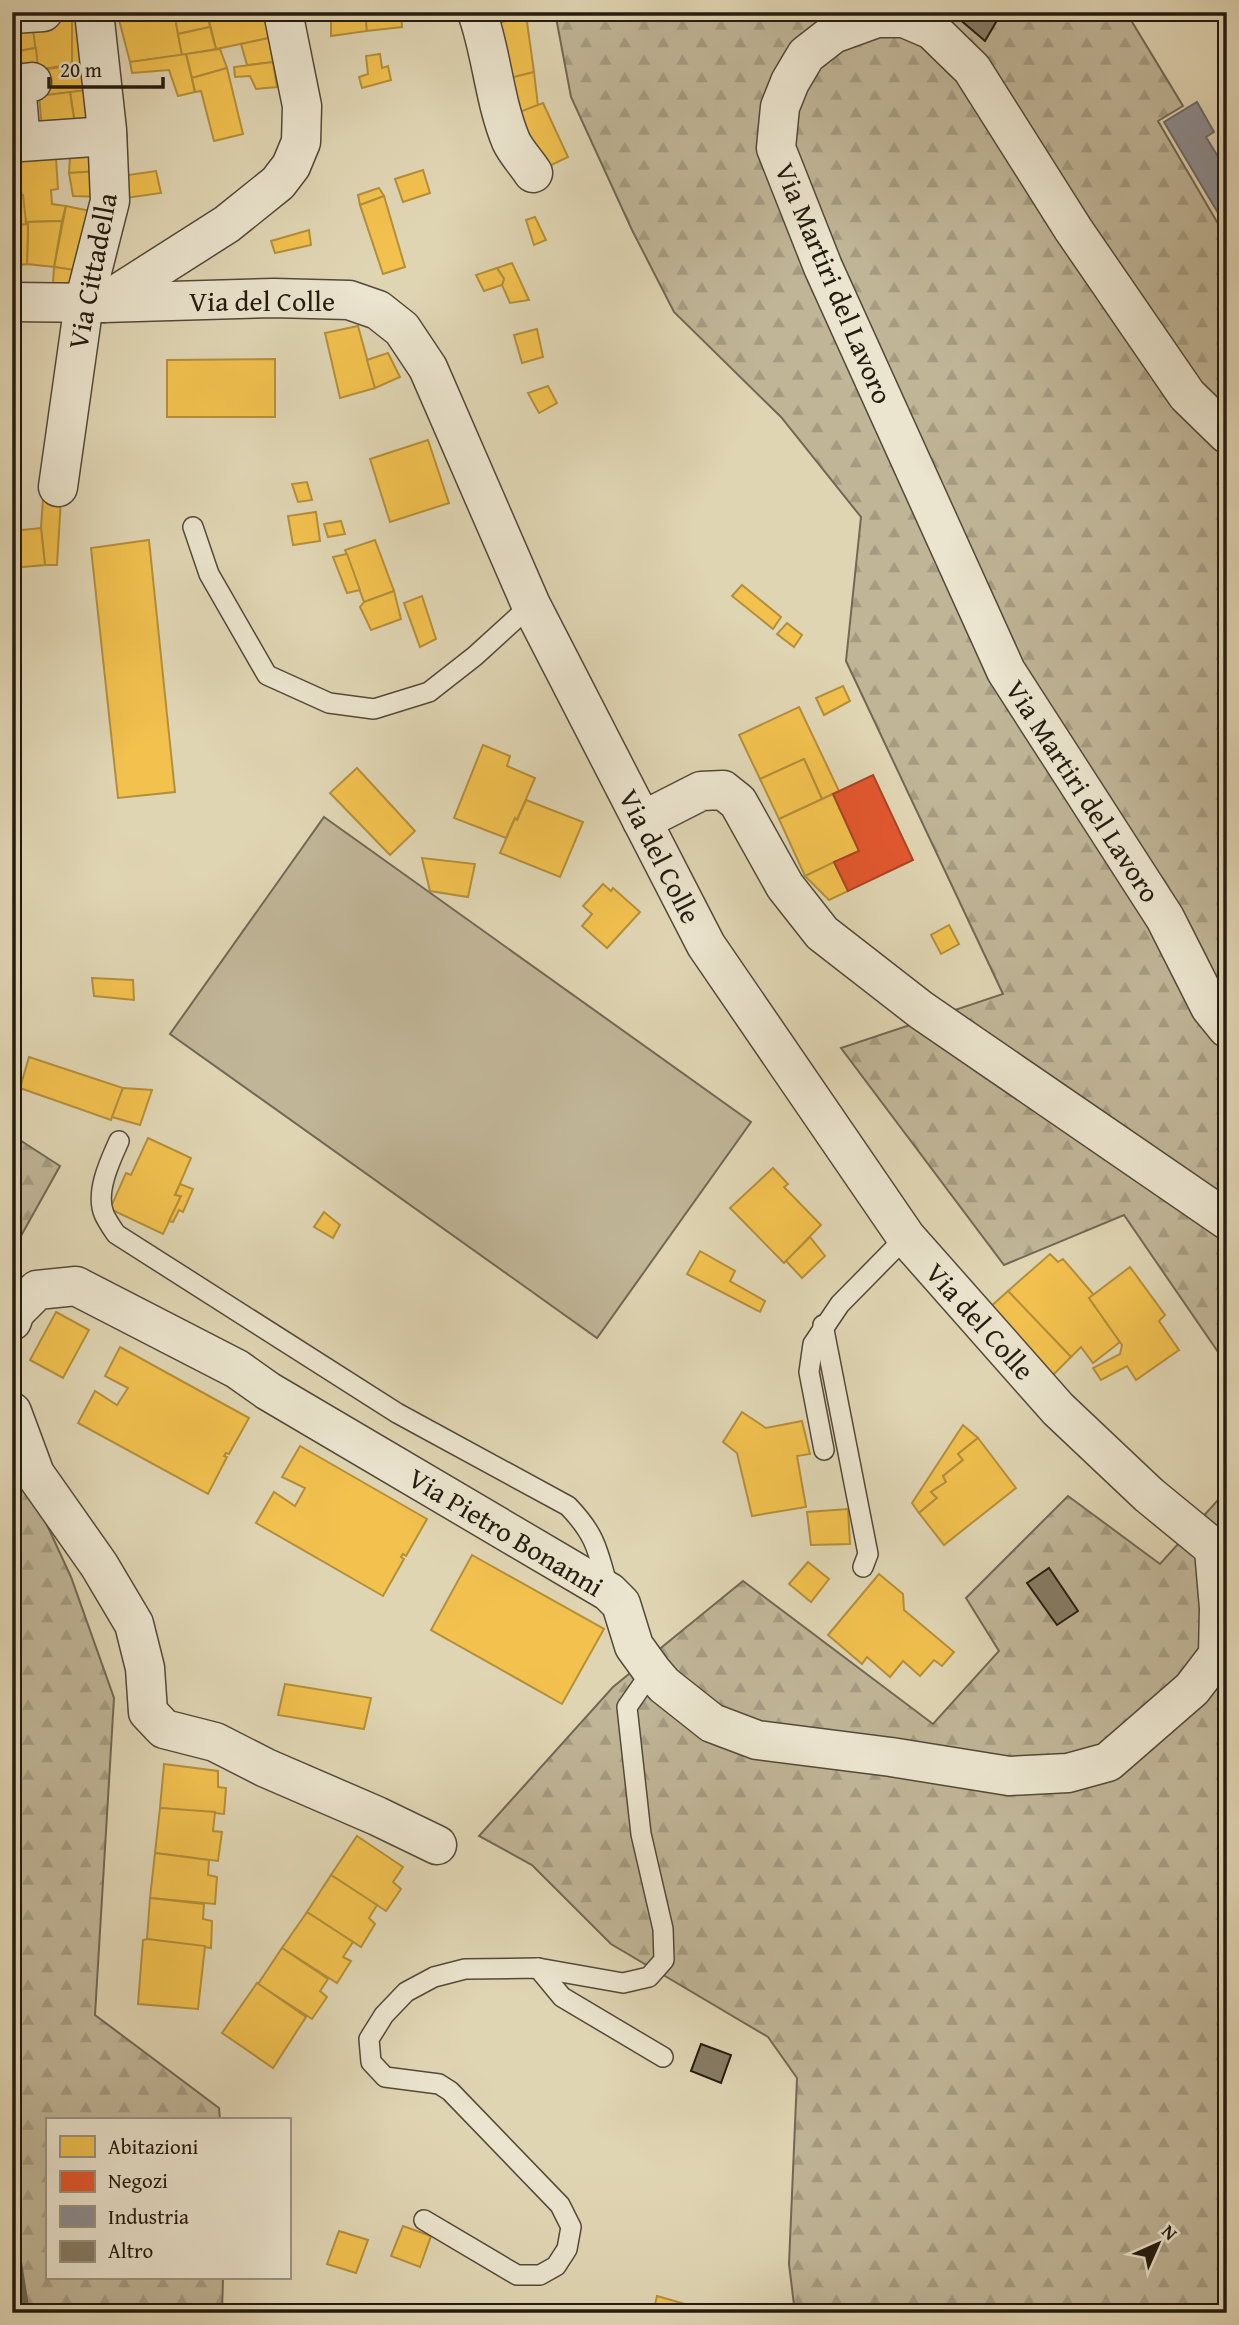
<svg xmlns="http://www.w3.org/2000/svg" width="1239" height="2325" font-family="'Gentium Book Plus',serif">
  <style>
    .forest { fill: url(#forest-firs); stroke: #726854; stroke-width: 2 }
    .park { fill: #c0b597; stroke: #726854; stroke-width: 2 }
    .homes { fill: #f2c14e; stroke: #b48f3b; stroke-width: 2 }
    .shops { fill: #e4572e; stroke: #aa4525; stroke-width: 2 }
    .industry { fill: #8d8d92; stroke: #6e6b6b; stroke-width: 2 }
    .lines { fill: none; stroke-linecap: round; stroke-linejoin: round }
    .stream { stroke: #6e6551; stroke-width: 12 }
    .building { fill: #867c65; stroke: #241b10; stroke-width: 2 }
    .service-casing { stroke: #534a39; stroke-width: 22 }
    .minor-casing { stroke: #534a39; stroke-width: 41 }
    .tertiary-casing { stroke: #534a39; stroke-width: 41 }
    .service { stroke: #ebe4ce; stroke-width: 19 }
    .minor { stroke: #ebe4ce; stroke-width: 38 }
    .tertiary { stroke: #ebe4ce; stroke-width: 38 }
    .labels { text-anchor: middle; stroke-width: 7; stroke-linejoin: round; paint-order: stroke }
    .street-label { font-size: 28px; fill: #241b10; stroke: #ebe4ce }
  </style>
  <defs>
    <pattern id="forest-firs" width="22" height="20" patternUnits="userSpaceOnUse" patternTransform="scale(1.75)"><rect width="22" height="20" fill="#c0b597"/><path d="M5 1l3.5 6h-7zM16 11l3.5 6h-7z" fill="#a59b81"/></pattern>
  </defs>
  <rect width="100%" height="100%" fill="#e0d5b3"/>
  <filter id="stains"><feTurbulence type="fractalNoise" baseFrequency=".00286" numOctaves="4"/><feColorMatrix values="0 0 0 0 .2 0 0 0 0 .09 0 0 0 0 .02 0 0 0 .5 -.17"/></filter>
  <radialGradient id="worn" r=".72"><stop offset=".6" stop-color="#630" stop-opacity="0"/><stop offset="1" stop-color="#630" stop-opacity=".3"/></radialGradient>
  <g class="forest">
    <path d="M555,12H1126L1183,106L1158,121L1227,239V1365L1124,1215L1004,1265L841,1048L1003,994L846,661L861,517L781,417L674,312L632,230L571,97Z"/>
    <path d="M12,1135L60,1166L12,1252Z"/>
    <path d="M12,1449L71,1577L114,1698L95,2015L219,2108L220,2120H47V2278H223L222,2313H12Z"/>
    <path d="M1227,1490V2313H795L789,2264L797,2078L768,2037L611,1944L532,1865L479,1836L613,1687L743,1581L933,1724L999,1651L966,1598L1068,1496L1160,1564Z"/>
  </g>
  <path class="park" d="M324,817L751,1122L597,1338L170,1034Z"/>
  <g class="homes">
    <path d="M142,12H174L182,55L130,62L118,16Z"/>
    <path d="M174,12H207L210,27L178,34Z"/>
    <path d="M207,12H264L269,38L216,49Z"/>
    <path d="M331,12H365L367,31L331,36Z"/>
    <path d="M365,12H401L402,27L367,31Z"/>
    <path d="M484,12H528L529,14L492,25Z"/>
    <path d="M526,15L534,72L502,80L492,25Z"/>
    <path d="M12,20H32L36,48L12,52Z"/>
    <path d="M32,20H72V64L38,70Z"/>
    <path d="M72,20L85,21L94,63L72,64Z"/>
    <path d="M210,27L216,49L182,55L178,34Z"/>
    <path d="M269,38L273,62L247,65L241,44Z"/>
    <path d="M36,48L38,70L12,75V52Z"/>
    <path d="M220,49L227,68L192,78L186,54Z"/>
    <path d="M186,54L195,92L178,96L169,70L132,73L130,62Z"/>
    <path d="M380,54L382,68L388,66L391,80L362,88L359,77L368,74L366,56Z"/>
    <path d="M273,62L277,87L256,89L250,76L235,77L234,67Z"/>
    <path d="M94,63L96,89L39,96L38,70Z"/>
    <path d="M227,68L243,134L214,141L201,91L195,92L192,78Z"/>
    <path d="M534,72L538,106L509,116L502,80Z"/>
    <path d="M96,89L98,123L75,125L70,92Z"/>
    <path d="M70,92L75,125L42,128L39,96Z"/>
    <path d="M543,103L568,157L541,170L509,116Z"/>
    <path d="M99,154L100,171L69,173L70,157Z"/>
    <path d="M56,158L58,189L51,190L52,204L66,206L62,221L26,222L16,161Z"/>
    <path d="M16,161L20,195H23L26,222L28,224L12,226V162Z"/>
    <path d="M423,170L430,193L403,202L395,179Z"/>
    <path d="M100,171L101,197L73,196L69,173Z"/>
    <path d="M156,171L161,193L119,199L114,177Z"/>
    <path d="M379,188L384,196L360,205L358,195Z"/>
    <path d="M384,196L405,267L383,274L360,205Z"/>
    <path d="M66,206L100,213L87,272L54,267Z"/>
    <path d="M535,217L546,240L534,245L526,220Z"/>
    <path d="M62,221L54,267L27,264L28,224L26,222Z"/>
    <path d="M28,224L27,264L12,266V226Z"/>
    <path d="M309,230L311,245L275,253L271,241Z"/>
    <path d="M512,263L529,300L510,303L502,285L504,279L497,268Z"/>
    <path d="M54,267L87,272L82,284L53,283Z"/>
    <path d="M497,268L504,279L502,285L484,291L476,275Z"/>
    <path d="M358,326L375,388L340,398L325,333Z"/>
    <path d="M537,329L543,357L522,363L514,335Z"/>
    <path d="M388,353L400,377L375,388L367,360Z"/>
    <path d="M275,359V417H167V360Z"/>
    <path d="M548,386L557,403L539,413L528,393Z"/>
    <path d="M428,440L449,503L390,522L370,459Z"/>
    <path d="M307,482L312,500L298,502L292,484Z"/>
    <path d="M43,498L61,499L57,565H45L41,528Z"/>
    <path d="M316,512L320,541L293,545L288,516Z"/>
    <path d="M341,521L345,534L328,537L324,524Z"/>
    <path d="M41,528L45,565L12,568V531Z"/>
    <path d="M149,540L175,792L118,798L91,548Z"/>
    <path d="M375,540L394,591L364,602L345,550Z"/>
    <path d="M347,554L360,590L347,593L333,557Z"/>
    <path d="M742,585L781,617L773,629L732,596Z"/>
    <path d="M394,591L401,619L371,630L360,607L364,602Z"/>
    <path d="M422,596L436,639L420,647L404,603Z"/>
    <path d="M787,623L802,635L794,647L777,634Z"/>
    <path d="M843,686L850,701L824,715L816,698Z"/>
    <path d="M799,707L839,791L822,799L804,759L760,779L739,735Z"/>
    <path d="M483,745L510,756L507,766L535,778L517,820L515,818L506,838L454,818Z"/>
    <path d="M804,759L822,799L779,819L760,779Z"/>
    <path d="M357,768L415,831L390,855L330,793Z"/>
    <path d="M833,794L859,851L805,876L779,819Z"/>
    <path d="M526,800L583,822L560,877L500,853L515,818L517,820Z"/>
    <path d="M422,858L475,864L468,897L430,891Z"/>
    <path d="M834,862L848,891L829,900L805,876Z"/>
    <path d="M603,884L611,891L613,888L640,912L607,948L582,926L592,914L583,906Z"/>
    <path d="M949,925L959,944L941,954L931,935Z"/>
    <path d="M92,978L133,980L134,1000L94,996Z"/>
    <path d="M29,1057L123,1088L111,1120L20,1088Z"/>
    <path d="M123,1088L152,1090L140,1125L112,1117Z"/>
    <path d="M148,1138L191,1158L175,1195L181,1196L163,1234L110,1209L126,1173L131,1175Z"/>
    <path d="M773,1168L788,1184L784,1187L821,1225L784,1263L730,1208Z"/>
    <path d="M180,1184L193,1189L183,1212L179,1210L173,1222L169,1221L181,1196L175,1195Z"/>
    <path d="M324,1212L340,1225L333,1238L314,1227Z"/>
    <path d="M810,1237L825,1256L802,1278L786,1261Z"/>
    <path d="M700,1251L735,1271L730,1281L765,1301L760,1312L687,1274Z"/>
    <path d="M1050,1254L1058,1262L1063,1259L1094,1295L1089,1298L1120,1342L1093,1363L1081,1347L1071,1357L1008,1291Z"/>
    <path d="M1130,1267L1165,1315L1159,1321L1179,1350L1136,1380L1127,1366L1101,1380L1093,1368L1120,1354L1122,1345L1089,1298Z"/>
    <path d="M1008,1291L1071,1357L1052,1376L988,1309Z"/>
    <path d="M56,1312L89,1330L63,1378L30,1360Z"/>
    <path d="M120,1347L249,1418L229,1454L226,1453L224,1456L227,1457L208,1494L78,1423L95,1391L117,1405L128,1388L105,1376Z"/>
    <path d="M742,1412L766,1428L802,1421L810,1454L797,1456L806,1507L752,1516L737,1453L723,1442Z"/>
    <path d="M963,1425L978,1438L958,1454L963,1460L943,1476L946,1482L931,1492L937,1498L919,1513L912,1503Z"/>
    <path d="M978,1438L1016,1488L944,1545L919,1513L937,1498L931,1492L946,1482L943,1476L963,1460L958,1454Z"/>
    <path d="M300,1446L427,1519L406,1556L403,1554L401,1557L404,1559L383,1596L256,1523L274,1492L295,1506L305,1488L282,1477Z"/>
    <path d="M848,1509L850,1544L811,1545L807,1512Z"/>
    <path d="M472,1555L604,1629L562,1704L431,1630Z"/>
    <path d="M808,1562L829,1579L811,1602L789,1584Z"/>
    <path d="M879,1574L903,1594L904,1610L954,1652L942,1666L934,1660L920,1676L903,1661L890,1677L867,1657L862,1664L828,1635Z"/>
    <path d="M285,1684L371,1698L364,1729L278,1715Z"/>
    <path d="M164,1764L218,1771V1787L226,1788L224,1814L160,1808Z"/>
    <path d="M160,1808L215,1812L213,1831L222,1832L218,1861L155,1853Z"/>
    <path d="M357,1836L403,1867L393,1882L401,1889L386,1911L331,1875Z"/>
    <path d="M155,1853L209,1860L208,1875L217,1877L215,1904L150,1898Z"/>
    <path d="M331,1875L377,1905L369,1918L375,1924L361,1947L307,1912Z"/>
    <path d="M150,1898L204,1904L203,1919L212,1921L211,1948L147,1939Z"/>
    <path d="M307,1912L353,1942L343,1957L351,1961L337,1983L282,1948Z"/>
    <path d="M147,1939L205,1946L198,2009L138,2004L143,1940Z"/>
    <path d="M282,1948L328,1979L320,1991L327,1997L312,2019L258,1984Z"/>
    <path d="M257,1983L306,2017L273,2068L222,2033Z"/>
    <path d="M403,2226L431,2236L420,2267L391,2256Z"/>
    <path d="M339,2231L368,2240L356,2273L327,2264Z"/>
    <path d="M657,2296L685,2304L684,2311L689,2313H653Z"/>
  </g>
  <path class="shops" d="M873,775L913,860L848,891L834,862L859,851L833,794Z"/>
  <path class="industry" d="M1197,102L1214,132L1206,137L1217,155L1223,153L1227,161V228L1164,122Z"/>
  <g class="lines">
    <path class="stream" d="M12,2237L24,2313"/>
  </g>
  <g class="building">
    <path d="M951,12H991L999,17L985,41Z"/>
    <path d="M1049,1568L1078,1611L1057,1625L1027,1583Z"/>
    <path d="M701,2044L731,2055L721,2083L691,2071Z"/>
  </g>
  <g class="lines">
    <defs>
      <g id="service">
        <path d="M193,527L209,574L267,675L329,703L374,709L429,692L475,656L531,605"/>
        <path d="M119,1141C110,1161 95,1192 104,1214C107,1221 112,1228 116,1234L397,1413L568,1506C597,1536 598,1552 609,1591"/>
        <path d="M823,1325L868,1554L863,1567"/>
        <path d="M824,1450L809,1372L813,1344L840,1304L906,1237"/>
        <path d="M538,1968L562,1997L663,2057"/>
        <path d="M424,2220L517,2275H540L556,2266L567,2249L571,2227L560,2205L450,2091L439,2084L385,2077L371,2062L369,2039L384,2015L406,1992L434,1977L465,1969L538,1968L623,1983L649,1977L664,1960L663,1929L641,1834L627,1707L652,1671"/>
      </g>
      <g id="minor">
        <path d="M477,12C492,54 494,100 511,141C516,152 526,162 533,173"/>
        <path d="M12,14L43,12"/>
        <path d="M32,82L16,84L21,142L107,136"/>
        <path d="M103,303L227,224L278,183L291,166L301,142L302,106L283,12"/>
        <path d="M1227,434L1187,395L1073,229L972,69L932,30L904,18H877L833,34L806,55L790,82L780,107L776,148L823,267L1006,671L1165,918L1210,1007L1227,1028"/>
        <path d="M58,487L84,303L110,201L107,130L94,12"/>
        <path d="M642,821L701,791L723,790L738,802L785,886L822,933L921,1010L1227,1220"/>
        <path d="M12,1321L15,1312L37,1290L76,1286L237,1369L268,1391L609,1592L621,1604L634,1646L652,1671L664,1685L712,1723L757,1740L891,1757L1009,1776L1068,1773L1108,1762L1192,1689L1218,1655L1219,1608L1214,1550"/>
        <path d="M12,1412L35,1474L99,1565L134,1624L145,1668L148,1712L164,1729L215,1742L266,1768L377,1816L437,1845"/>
      </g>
      <path id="tertiary" d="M12,302L103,303L274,298L349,300L378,310L402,329L428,368L531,605L706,945L906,1237L1058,1409L1149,1495L1227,1559"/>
    </defs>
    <use href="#service" class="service-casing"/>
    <use href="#minor" class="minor-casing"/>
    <use href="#tertiary" class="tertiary-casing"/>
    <use href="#service" class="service"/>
    <use href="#minor" class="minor"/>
    <use href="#tertiary" class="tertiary"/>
  </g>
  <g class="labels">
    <g class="street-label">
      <text transform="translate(92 271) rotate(-79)" y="10">Via Cittadella</text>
      <text transform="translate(834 283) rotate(67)" y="10">Via Martiri del Lavoro</text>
      <text x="262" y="311">Via del Colle</text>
      <text transform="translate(1083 791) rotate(57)" y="10">Via Martiri del Lavoro</text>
      <text transform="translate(660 856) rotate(63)" y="10">Via del Colle</text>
      <text transform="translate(980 1321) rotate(48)" y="10">Via del Colle</text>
      <text transform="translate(506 1532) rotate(31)" y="10">Via Pietro Bonanni</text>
    </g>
  </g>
  <rect width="1239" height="2325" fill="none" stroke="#e0d5b3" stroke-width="42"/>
  <rect x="14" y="14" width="1211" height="2297" fill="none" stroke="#241b10" stroke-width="3.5"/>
  <rect x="21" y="21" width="1197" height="2283" fill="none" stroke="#241b10" stroke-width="2"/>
  <rect x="46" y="2118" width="245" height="161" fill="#ebe4ce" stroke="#9b9482" stroke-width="2"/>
  <rect x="60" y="2136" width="35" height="21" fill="#f2c14e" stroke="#9b9482" stroke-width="2"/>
  <text x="108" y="2154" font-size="21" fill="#241b10">Abitazioni</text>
  <rect x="60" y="2171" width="35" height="21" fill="#e4572e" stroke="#9b9482" stroke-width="2"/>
  <text x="108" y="2188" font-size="21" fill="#241b10">Negozi</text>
  <rect x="60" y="2206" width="35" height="21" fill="#8d8d92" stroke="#9b9482" stroke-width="2"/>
  <text x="108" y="2224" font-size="21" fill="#241b10">Industria</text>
  <rect x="60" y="2241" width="35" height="21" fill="#867c65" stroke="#9b9482" stroke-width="2"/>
  <text x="108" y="2258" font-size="21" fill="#241b10">Altro</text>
  <g transform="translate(1158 2244) rotate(45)" stroke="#ebe4ce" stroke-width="5" paint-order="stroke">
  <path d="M0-5L12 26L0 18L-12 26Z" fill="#241b10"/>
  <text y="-10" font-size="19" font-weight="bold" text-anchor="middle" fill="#241b10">N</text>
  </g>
  <path d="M49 77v10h114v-10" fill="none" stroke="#241b10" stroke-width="3.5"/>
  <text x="60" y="77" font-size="21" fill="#241b10" stroke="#ebe4ce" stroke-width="5" paint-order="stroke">20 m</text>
  <rect width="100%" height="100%" filter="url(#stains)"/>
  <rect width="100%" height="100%" fill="url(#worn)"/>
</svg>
